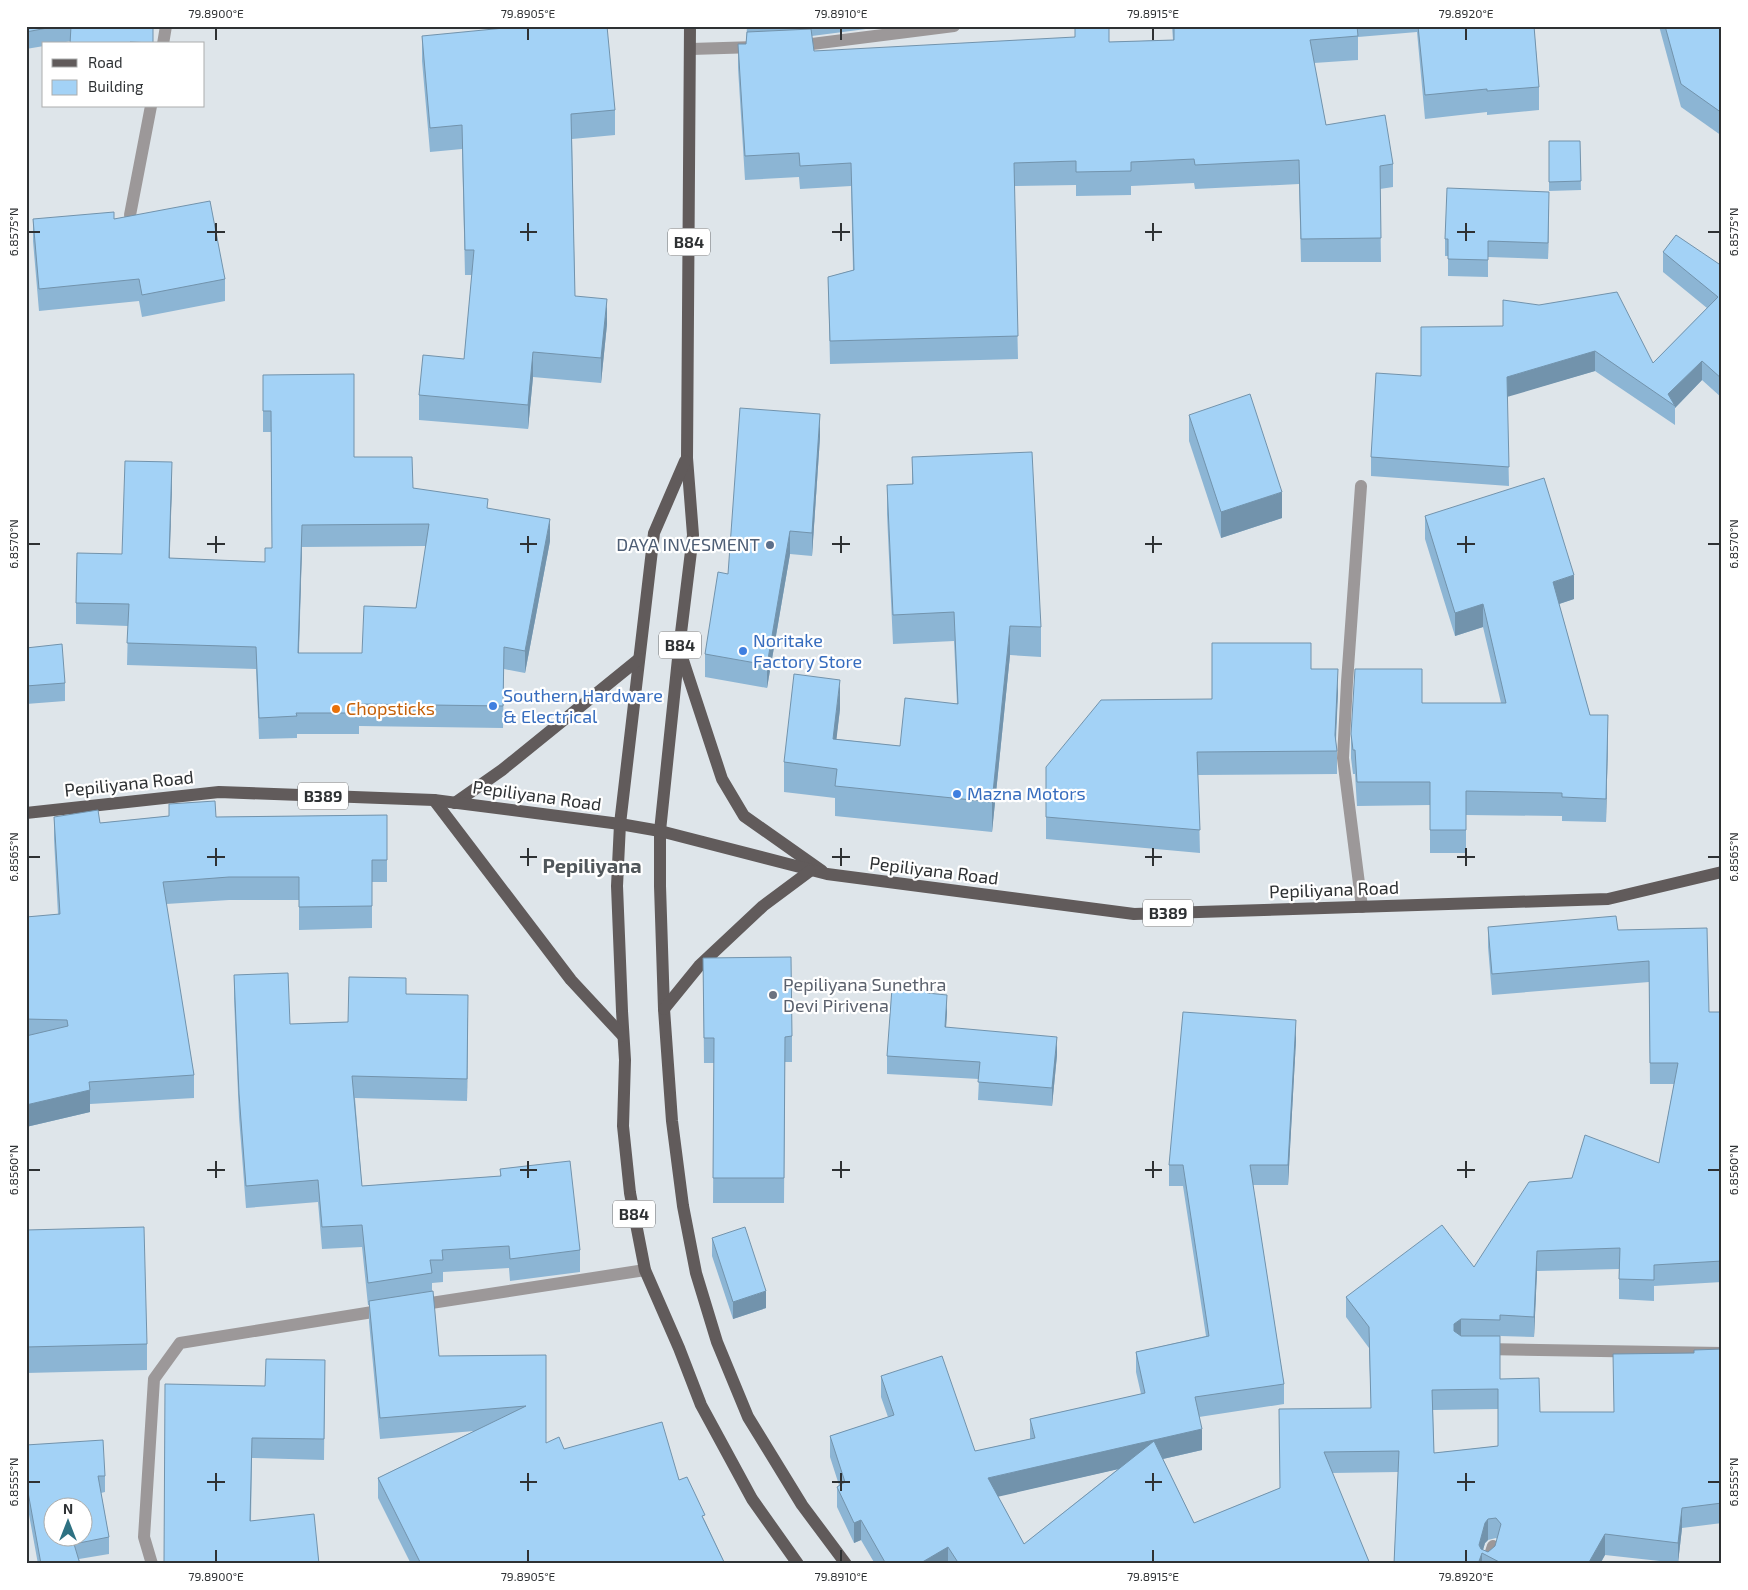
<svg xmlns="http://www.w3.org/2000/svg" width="1748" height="1590" font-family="'Exo 2',sans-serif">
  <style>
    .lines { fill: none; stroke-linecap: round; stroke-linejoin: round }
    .lane { stroke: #9c9899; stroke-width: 12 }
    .street { stroke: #9c9899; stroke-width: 12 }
    .primary { stroke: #615b5b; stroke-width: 12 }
    .wall { fill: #8cb5d4; fill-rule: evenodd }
    .shaded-wall { fill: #7293ac }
    .building { fill: #a3d2f6; stroke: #7293ac; fill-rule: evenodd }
    .ticks { fill: none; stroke: #2e3133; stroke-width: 2 }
    .service-dot { fill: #5c6f8a; stroke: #fff; stroke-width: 2 }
    .shop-dot { fill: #3f7fe0; stroke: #fff; stroke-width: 2 }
    .food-dot { fill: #e8710a; stroke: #fff; stroke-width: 2 }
    .worship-dot { fill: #6b7280; stroke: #fff; stroke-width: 2 }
    .labels { text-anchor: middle; stroke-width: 4.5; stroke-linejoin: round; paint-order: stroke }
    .shield { fill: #fff; stroke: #6d6f70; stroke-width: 1 }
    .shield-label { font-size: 16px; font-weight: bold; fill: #2e3133 }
    .service-label { font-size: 18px; fill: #4e5e75; stroke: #fff; text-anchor: end }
    .shop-label { font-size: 18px; fill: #366cbe; stroke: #fff; text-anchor: start }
    .food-label { font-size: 18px; fill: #c56008; stroke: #fff; text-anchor: start }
    .street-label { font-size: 18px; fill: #2e3133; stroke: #fff }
    .worship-label { font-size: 18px; fill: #5b616d; stroke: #fff; text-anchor: start }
    .quarter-label { font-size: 20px; font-weight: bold; fill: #51575b; stroke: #fff }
    .neatline { fill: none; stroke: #2e3133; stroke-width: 2 }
    .ticks-label { font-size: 12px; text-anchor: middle; fill: #2e3133 }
  </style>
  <rect width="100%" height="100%" fill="#dee5ea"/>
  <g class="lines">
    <g class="lane">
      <path d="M796,46L954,26"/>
      <path d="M691,49L756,47"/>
      <path d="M1484,1349L1722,1353"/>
      <path d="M1487,1564L1493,1546"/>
    </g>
    <g class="street">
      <path d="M163,44L166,26"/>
      <path d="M130,215L151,106"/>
      <path d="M1361,486L1347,682L1343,758L1362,907"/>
      <path d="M418,1305L645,1270"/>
      <path d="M152,1564L144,1537L154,1379L180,1343L385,1310"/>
    </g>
    <g class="primary">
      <path d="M690,26L687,458L693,535L679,649L660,831V886L664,1009L672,1121L683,1206L696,1273L717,1342L748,1417L802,1505L846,1564"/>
      <path d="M685,461L654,533L620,824L617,886L622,1011L625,1060L623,1126L630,1193L645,1270L679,1348L701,1405L752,1499L798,1564"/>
      <path d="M681,654L722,779L744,816L822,871"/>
      <path d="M434,800L571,980L623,1036"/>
      <path d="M455,803L502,770L639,659"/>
      <path d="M26,813L219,792L434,800L620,824L660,831L827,874L1134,914L1608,899L1722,872"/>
      <path d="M664,1009L699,966L763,906L810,871"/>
    </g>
  </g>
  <g class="wall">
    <path d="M26,26H153V44H70L71,41L56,44H44V46L26,49Z"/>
    <path d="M747,26H889L812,36L814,51L1173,40L1172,26H1534L1539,87V110L1487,115V112L1425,119L1417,32L1358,37V60L1314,63L1326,125L1393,164V187L1380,189L1381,262H1301L1299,184L1195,189L1194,183L1131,186V195L1076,196V185L1014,186L1018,359L830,364L828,277L853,270L851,186L800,189L799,177L745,180L738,68V44H746Z"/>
    <path d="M1659,26H1722V136L1681,107Z"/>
    <path d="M422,36L615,110V135L572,139L575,296L607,324L601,383L533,377L528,429L419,420V395L464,359L472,275H465L462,149L430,152L422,61Z"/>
    <path d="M1549,141H1580L1581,190L1549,191Z"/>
    <path d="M1549,209L1548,259L1488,257V277L1448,276V256H1445V239Z"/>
    <path d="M33,219H114L225,279V301L142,317L139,301L39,311L33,241Z"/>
    <path d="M1663,252L1722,266V398L1702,380L1675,408V425L1595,371L1507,396L1509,486L1371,476V457L1421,376L1503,326L1653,363L1707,308L1663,272Z"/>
    <path d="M263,375L354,457L413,488L488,508L550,541L525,673L504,669L503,728L359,726V734H297V738L259,739L256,669L127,665L128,626L76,624V603L122,554L172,484L169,558L265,562L272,548L271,432H263ZM426,546L416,608L362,653H299L302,547Z"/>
    <path d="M1189,415L1282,518L1221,538L1189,441Z"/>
    <path d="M820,437L812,556L790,554L767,688L705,677V654L728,574Z"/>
    <path d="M912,457L1041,627V657L1010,655L992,832L835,816V798L784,792V762L840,709L836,739L900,746L957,703L954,641L893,644L887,514V485L912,484Z"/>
    <path d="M1425,516L1574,599L1559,604L1590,715L1608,738L1606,822L1562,821V816L1466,815V853H1430V805L1357,806L1355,774H1353L1351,758V734L1422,703H1501L1483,627L1455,636L1425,539Z"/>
    <path d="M26,648L65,683V701L26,704Z"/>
    <path d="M1311,669L1338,692L1336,742L1337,751V774L1198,775L1200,853L1046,839V767L1212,699Z"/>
    <path d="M169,804L216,817L387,815V882H372V928L299,930V900H229L166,904L194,1075V1098L90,1104V1112L26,1127V917L58,915L54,839V817L100,823L169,816Z"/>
    <path d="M1488,927L1618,930L1709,1012H1722V1282L1654,1286V1301L1619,1299V1269L1537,1271L1534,1337L1500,1336V1379L1540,1412H1614L1694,1353L1722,1349V1523L1682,1528L1678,1563L1605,1555L1600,1564H1394L1398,1472L1332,1473L1370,1564H875L861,1540L854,1543L837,1507V1487L839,1485L830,1457V1436L888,1417L881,1397V1376L975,1451L1030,1439V1419L1141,1394L1136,1372V1352L1206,1336L1183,1186H1169V1165L1296,1040L1288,1185H1253L1284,1384V1404L1199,1417L1202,1450L1163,1459L1194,1523L1280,1488L1371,1408L1369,1348L1346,1317V1297L1474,1267L1572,1178L1659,1163L1674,1084H1650L1649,982L1492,995L1488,947ZM1498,1409V1446L1434,1453L1433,1410ZM1118,1469L1024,1544L998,1496ZM1496,1538L1497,1539L1495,1546L1488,1552L1483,1550L1485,1543L1488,1540Z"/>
    <path d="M703,958L792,1036V1062H785L784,1203H713L714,1063H704Z"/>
    <path d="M234,975L290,1024L348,1022L406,994L468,1018L467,1101L355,1098L362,1186L500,1176V1169L580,1250V1272L510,1281L509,1268L443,1272V1282L432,1283V1291L439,1356L546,1355V1443L564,1449L679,1480L705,1521L725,1564H411L378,1498V1478L474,1431L380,1439L369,1322V1305H368L362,1247L322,1249L318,1202L246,1208L239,1117L234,998Z"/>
    <path d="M927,993L947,1012L946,1027L1057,1055L1052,1106L978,1100L979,1079L887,1074V1056Z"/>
    <path d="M26,1230L147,1344V1370L26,1373Z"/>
    <path d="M712,1238L766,1308L733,1319L712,1256Z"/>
    <path d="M325,1360L324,1460L252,1458L251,1521L164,1564L265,1386Z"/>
    <path d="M26,1445L105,1476V1492L101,1493L109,1537V1554L79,1559L80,1564H38L26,1498Z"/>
  </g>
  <g class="shaded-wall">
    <path d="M1549,192V209L1548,259V243Z"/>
    <path d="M607,299V324L601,383V358Z"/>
    <path d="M1595,351V371L1507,397V377Z"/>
    <path d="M533,352V377L528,429V405Z"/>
    <path d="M1702,361V380L1675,408V406L1668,394Z"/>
    <path d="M820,414V437L812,556V533Z"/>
    <path d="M172,462V484L169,580V558Z"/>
    <path d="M1282,492V518L1221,538V512Z"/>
    <path d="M550,519V541L525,673V651Z"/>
    <path d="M302,525V547L298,674V653Z"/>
    <path d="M790,531V554L767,688V665Z"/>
    <path d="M1574,575V599L1553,606V582Z"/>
    <path d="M1483,604V627L1455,636V613Z"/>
    <path d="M1010,626V655L992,832V802Z"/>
    <path d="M1338,669V692L1335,751V735Z"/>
    <path d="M840,680V709L833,769V739Z"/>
    <path d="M1608,715V738L1606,822V799Z"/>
    <path d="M468,995V1018L467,1101V1079Z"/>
    <path d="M947,995V1012L945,1044V1027Z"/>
    <path d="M1296,1020V1040L1288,1185V1165Z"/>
    <path d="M1057,1037V1055L1052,1106V1088Z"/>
    <path d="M90,1090V1112L26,1127V1105Z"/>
    <path d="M1537,1251V1271L1534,1337V1317Z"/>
    <path d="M766,1291V1308L733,1319V1302Z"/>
    <path d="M1461,1319V1340L1454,1344V1324Z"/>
    <path d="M1202,1429V1450L988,1499V1478Z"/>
    <path d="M1682,1508V1528L1678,1563V1543Z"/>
    <path d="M1488,1519V1540L1485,1543L1482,1553V1564H1478L1479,1545L1485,1523Z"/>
    <path d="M861,1520V1540L854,1543V1523Z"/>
    <path d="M1605,1534V1555L1600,1564H1588Z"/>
    <path d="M948,1547V1564H919Z"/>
  </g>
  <g class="building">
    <path d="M26,26H58L26,32Z"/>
    <path d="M71,26H153V43L130,42V44H70Z"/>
    <path d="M525,26H607L615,110L571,114L575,296L607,299L601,358L533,352L528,405L419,395L423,355L464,359L474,250H465L462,125L430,128L422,36Z"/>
    <path d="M1075,26H1109V42L1174,40V26H1357L1358,36L1310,40L1326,125L1385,115L1393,164L1380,166L1381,238L1301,239L1299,160L1195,165L1194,159L1131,162V171L1076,172V161L1014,163L1018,336L830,341L828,277L854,270L851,163L800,166L799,153L745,156L738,44H746L747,32L811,29L814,51L1075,37Z"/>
    <path d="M1418,26H1534L1539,87L1487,91V89L1425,95Z"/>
    <path d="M1665,26H1722V113L1681,84Z"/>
    <path d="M1549,141H1580L1581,181L1549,182Z"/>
    <path d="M1447,188L1549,192L1548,243L1488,241V260L1448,259V239H1445Z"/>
    <path d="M210,201L225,279L142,295L139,279L39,289L33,219L114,212V219Z"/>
    <path d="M1676,235L1722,266V379L1702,361L1668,394L1675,406L1595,351L1507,377L1509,467L1371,457L1376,373L1421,376V327L1503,326V300L1539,305L1617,292L1653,363L1718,297L1663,252Z"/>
    <path d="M354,374V457H412L413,488L488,499L487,508L550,519L525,651L504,647L503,706L359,704V713H296L297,716L259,718L256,647L127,643L129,604L76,603L77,553L122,554L125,461L172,462L169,558L265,562V548H272L271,411H263V375ZM429,524L416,608L364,606L362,653H298L302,525Z"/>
    <path d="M1250,394L1282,492L1221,512L1189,415Z"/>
    <path d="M740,408L820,414L812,533L790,531L767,665L705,654L718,572L728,574Z"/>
    <path d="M1032,452L1041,627L1010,626L992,802L835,786L837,769L784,762L794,674L840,680L833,739L900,746L905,698L958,704L954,612L893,615L887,485L913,484L912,457Z"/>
    <path d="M1544,478L1574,575L1553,582L1590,715H1608L1606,799L1562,797V793L1466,791V830H1430V782H1357L1355,750H1353L1351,734L1355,669H1422V703H1506L1483,604L1455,613L1425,516Z"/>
    <path d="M1212,643H1311V669H1338L1335,735L1337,751L1197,752L1200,830L1046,817V767L1101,700L1212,699Z"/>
    <path d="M62,644L65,683L26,686V648Z"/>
    <path d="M215,801L216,817L387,815V860H372V906L299,907V877H229L163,882L194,1075L89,1082L90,1090L26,1105V1036L68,1026L67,1020L26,1019V917L60,914L54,817L98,810L100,823L169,816V804Z"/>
    <path d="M1616,916L1618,930L1707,928L1709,1012H1722V1261L1654,1265V1280L1619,1279L1620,1248L1537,1251L1534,1317L1500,1315V1320L1461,1319L1454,1324V1331L1461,1336H1500V1379L1539,1378L1540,1412H1614L1613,1354L1694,1353V1350L1722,1349V1503L1682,1508L1678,1543L1605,1534L1588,1564H1503L1482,1553L1478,1564H1394L1399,1451L1324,1452L1370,1564H959L948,1547L919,1564H886L861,1520L854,1523L837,1487L845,1482L830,1436L894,1415L881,1376L942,1356L975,1451L1035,1438L1030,1419L1145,1393L1136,1352L1209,1336L1183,1165H1169L1183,1012L1296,1020L1288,1165H1250L1284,1384L1195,1397L1202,1429L988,1478L1024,1544L1154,1441L1194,1523L1280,1488L1279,1409L1371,1408L1369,1327L1346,1297L1442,1225L1474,1267L1529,1182L1572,1178L1585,1135L1659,1163L1678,1063H1650L1649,961L1492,974L1488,927ZM1498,1389V1446L1434,1453L1432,1390ZM1496,1518L1501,1524L1495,1546L1488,1552L1481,1549L1479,1545L1485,1523L1488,1519Z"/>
    <path d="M791,957L792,1036L785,1037L784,1178H713L714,1038H704L703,958Z"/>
    <path d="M288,973L290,1024L348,1022L349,977L406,978V994L468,995L467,1079L352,1076L362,1186L501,1176L500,1169L570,1161L580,1250L510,1259L509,1246L442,1250L443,1260H430L432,1273L368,1283L362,1225L322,1227L318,1180L246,1186L239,1094L234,975Z"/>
    <path d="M892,988L927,989V993L947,995L945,1027L1057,1037L1052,1088L978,1082L980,1062L887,1056Z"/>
    <path d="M144,1227L147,1344L26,1347V1230Z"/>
    <path d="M745,1227L766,1291L733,1302L712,1238Z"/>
    <path d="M433,1291L439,1356L546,1355V1443L559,1437L564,1449L662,1422L679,1480L687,1477L705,1515L702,1516L725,1564H421L378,1478L526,1406L380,1418L369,1301Z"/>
    <path d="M266,1359L325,1360L324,1439L252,1438L250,1521L314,1514L319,1564H164L165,1384L265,1386Z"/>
    <path d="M103,1440L105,1476H98L109,1537L74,1544L80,1564H41L26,1481V1445ZM52,1508H82V1538H52Z"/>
  </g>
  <path class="ticks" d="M216,28V40M528,28V40M841,28V40M1153,28V40M1466,28V40M216,223V241M528,223V241M841,223V241M1153,223V241M1466,223V241M28,232H40M207,232H225M520,232H537M832,232H850M1145,232H1162M1457,232H1475M1708,232H1720M216,536V553M528,536V553M841,536V553M1153,536V553M1466,536V553M28,544H40M207,544H225M520,544H537M832,544H850M1145,544H1162M1457,544H1475M1708,544H1720M216,848V866M528,848V866M841,848V866M1153,848V866M1466,848V866M28,857H40M207,857H225M520,857H537M832,857H850M1145,857H1162M1457,857H1475M1708,857H1720M216,1161V1178M528,1161V1178M841,1161V1178M1153,1161V1178M1466,1161V1178M28,1170H40M207,1170H225M520,1170H537M832,1170H850M1145,1170H1162M1457,1170H1475M1708,1170H1720M216,1473V1491M528,1473V1491M841,1473V1491M1153,1473V1491M1466,1473V1491M28,1482H40M207,1482H225M520,1482H537M832,1482H850M1145,1482H1162M1457,1482H1475M1708,1482H1720M216,1550V1562M528,1550V1562M841,1550V1562M1153,1550V1562M1466,1550V1562"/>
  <circle class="service-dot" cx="770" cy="545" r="5"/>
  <g class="shop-dot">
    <circle cx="743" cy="651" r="5"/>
    <circle cx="493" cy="706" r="5"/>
    <circle cx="957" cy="794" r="5"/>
  </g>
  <circle class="food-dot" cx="336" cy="709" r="5"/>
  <circle class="worship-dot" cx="773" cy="995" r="5"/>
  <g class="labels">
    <g class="shield">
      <rect x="668" y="228.5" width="42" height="27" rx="4"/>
      <rect x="659" y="631.5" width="42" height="27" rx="4"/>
      <rect x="298" y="782.5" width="50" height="27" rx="4"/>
      <rect x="1143" y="899.5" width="50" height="27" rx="4"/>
      <rect x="613" y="1200.5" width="42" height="27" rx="4"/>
    </g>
    <g class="shield-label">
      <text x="689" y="248">B84</text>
      <text x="680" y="651">B84</text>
      <text x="323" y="802">B389</text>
      <text x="1168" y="919">B389</text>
      <text x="634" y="1220">B84</text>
    </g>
    <g class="service-label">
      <text x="760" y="551">DAYA INVESMENT</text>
    </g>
    <g class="shop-label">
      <text x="753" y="647">Noritake<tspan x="753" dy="21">Factory Store</tspan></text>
      <text x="503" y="702">Southern Hardware<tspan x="503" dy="21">&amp; Electrical</tspan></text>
      <text x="967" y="800">Mazna Motors</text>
    </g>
    <g class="food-label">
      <text x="346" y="715">Chopsticks</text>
    </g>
    <g class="street-label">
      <text transform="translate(129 784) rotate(-6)" y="6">Pepiliyana Road</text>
      <text transform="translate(537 796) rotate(8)" y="6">Pepiliyana Road</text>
      <text transform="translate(934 871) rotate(7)" y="6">Pepiliyana Road</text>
      <text transform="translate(1334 890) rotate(-2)" y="6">Pepiliyana Road</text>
    </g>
    <g class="worship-label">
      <text x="783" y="991">Pepiliyana Sunethra<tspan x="783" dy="21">Devi Pirivena</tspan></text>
    </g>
    <g class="quarter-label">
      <text x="592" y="873">Pepiliyana</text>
    </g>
  </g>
  <rect width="1748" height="1590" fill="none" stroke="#ffffff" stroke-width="55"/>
  <rect x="42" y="42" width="162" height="65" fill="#ffffff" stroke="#abadad"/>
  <rect x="52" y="59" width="25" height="8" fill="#615b5b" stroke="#abadad"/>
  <text x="88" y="68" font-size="15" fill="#2e3133">Road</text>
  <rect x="52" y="80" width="25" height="15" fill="#a3d2f6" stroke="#abadad"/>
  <text x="88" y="92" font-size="15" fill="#2e3133">Building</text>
  <g transform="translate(68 1522)"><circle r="24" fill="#ffffff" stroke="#abadad"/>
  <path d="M0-4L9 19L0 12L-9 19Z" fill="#2e7182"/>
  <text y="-8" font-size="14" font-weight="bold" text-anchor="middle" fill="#2e3133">N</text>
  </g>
  <rect x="28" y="28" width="1692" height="1534" class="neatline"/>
  <g class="ticks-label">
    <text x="216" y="18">79.8900°E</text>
    <text x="528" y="18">79.8905°E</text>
    <text x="841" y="18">79.8910°E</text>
    <text x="1153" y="18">79.8915°E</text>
    <text x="1466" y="18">79.8920°E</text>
    <text transform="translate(14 232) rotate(-90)" y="4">6.8575°N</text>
    <text transform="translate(1734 232) rotate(-90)" y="4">6.8575°N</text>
    <text transform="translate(14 544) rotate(-90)" y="4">6.8570°N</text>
    <text transform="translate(1734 544) rotate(-90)" y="4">6.8570°N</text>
    <text transform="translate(14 857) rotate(-90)" y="4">6.8565°N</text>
    <text transform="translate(1734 857) rotate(-90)" y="4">6.8565°N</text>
    <text transform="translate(14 1170) rotate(-90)" y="4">6.8560°N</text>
    <text transform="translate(1734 1170) rotate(-90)" y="4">6.8560°N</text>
    <text transform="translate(14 1482) rotate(-90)" y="4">6.8555°N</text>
    <text transform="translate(1734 1482) rotate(-90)" y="4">6.8555°N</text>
    <text x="216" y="1581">79.8900°E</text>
    <text x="528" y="1581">79.8905°E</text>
    <text x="841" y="1581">79.8910°E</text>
    <text x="1153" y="1581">79.8915°E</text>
    <text x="1466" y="1581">79.8920°E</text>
  </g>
</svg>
